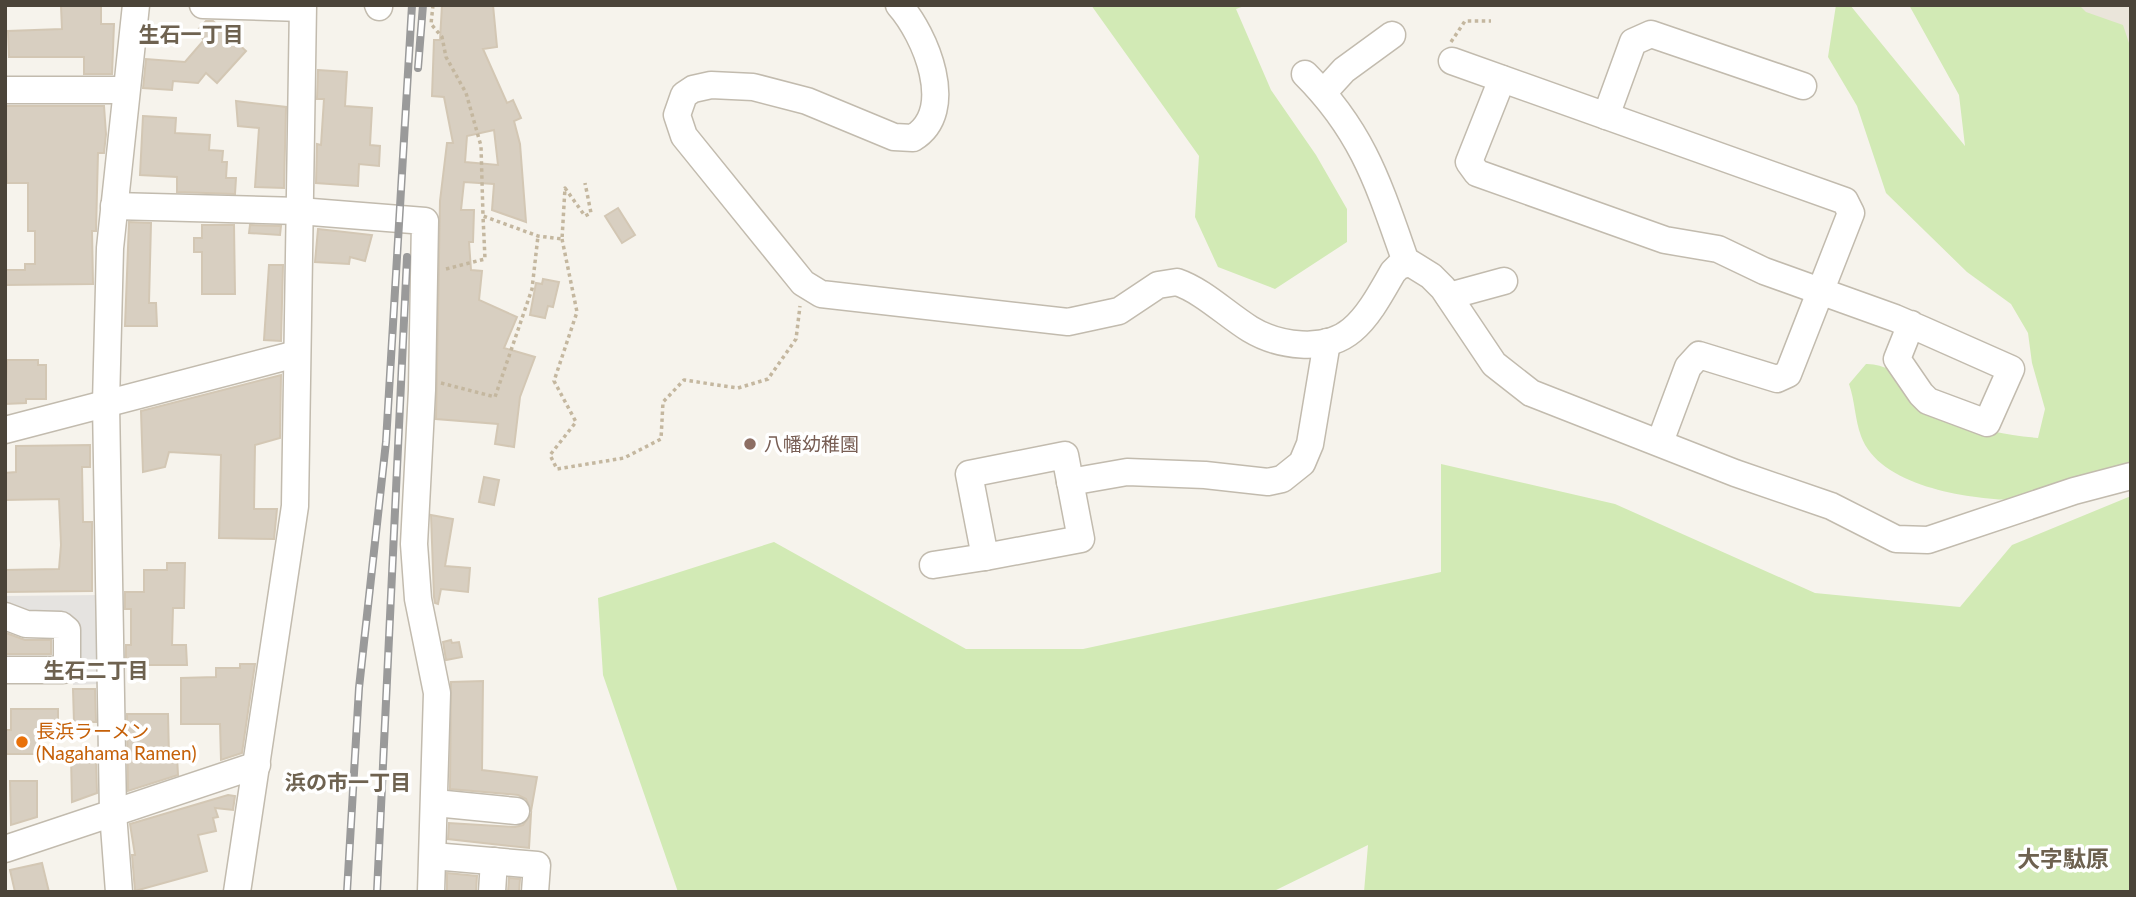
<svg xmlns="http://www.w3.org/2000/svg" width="2136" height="897" font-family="Lato,'Noto Sans JP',sans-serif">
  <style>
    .residential { fill: #eae5da }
    .green { fill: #d2eab5 }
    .parking { fill: #e5e3e0 }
    .building { fill: #d8cfc1; stroke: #d3c7b4; stroke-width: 2; fill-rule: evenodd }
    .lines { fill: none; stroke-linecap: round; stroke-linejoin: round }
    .minor-casing { stroke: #c2bbae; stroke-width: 29 }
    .path { stroke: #c4b79f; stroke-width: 3.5; stroke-dasharray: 3.5 3.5; stroke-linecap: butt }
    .minor { stroke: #fff; stroke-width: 26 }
    .rail-casing { stroke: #9a9a9a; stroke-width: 8 }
    .rail { stroke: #fff; stroke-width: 5; stroke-dasharray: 16; stroke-linecap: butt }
    .education-dot { fill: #8d6e63; stroke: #fff; stroke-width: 2.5 }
    .food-dot { fill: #e8710a; stroke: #fff; stroke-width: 2.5 }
    .labels { text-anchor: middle; stroke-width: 7; stroke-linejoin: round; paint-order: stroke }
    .education-label { font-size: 19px; fill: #785e54; stroke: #fff; text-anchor: start }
    .food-label { font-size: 19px; fill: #c56008; stroke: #fff; text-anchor: start }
    .neighbourhood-label { font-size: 21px; font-weight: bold; fill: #6e6250; stroke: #fff }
    .quarter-label { font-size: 23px; font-weight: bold; fill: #6e6250; stroke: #fff }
  </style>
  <rect width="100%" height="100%" fill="#f6f3ec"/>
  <path class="residential" d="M2064,5H2131V73Z"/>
  <g class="green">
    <path d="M1091,5H1247L1236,9L1271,90L1316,155L1347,209V242L1275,289L1218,267L1195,217L1199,156Z"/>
    <path d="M1836,5H1850L1965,146L1959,95L1909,5H2079L2086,12L2123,25L2131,49V489C2092,493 2051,501 2013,500C1967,499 1879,486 1861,436C1855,420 1855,401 1849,384L1866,364C1901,363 1922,403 1953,417C1981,431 2007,435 2038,438L2045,409L2032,363L2028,333L2011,304L1967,272L1886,193L1857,106L1828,57Z"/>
    <path d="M1441,464L1615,504L1815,593L1960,607L2012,545L2131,496V892H1364L1368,845L1272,892H678L603,675L598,598L774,542L966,649H1083L1441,572Z"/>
  </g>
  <path class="parking" d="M99,595L100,684L73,685L71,620L5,621V596Z"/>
  <g class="building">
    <path d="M442,5H493L497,47L483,49L507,103L513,100L521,118L514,121L520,144L526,222L492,210L494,184L464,182L461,210H474L473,242H469L471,270L482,271L479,300L517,317L504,348L535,357L520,397L514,447L495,444L498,424L436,419L440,201L447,143H453L444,97L432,96L434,40H440ZM494,130L498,165L465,162L467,136Z"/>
    <path d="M61,6H101V24H114L112,74H84V57H9L8,31L62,29Z"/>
    <path d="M206,21H213L246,51L217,83L206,73L198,83L173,81L172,90L143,88L146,59L185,62L204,40L196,32Z"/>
    <path d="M318,70L347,72L345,106L372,108L370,145L380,146L379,166L359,164L358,186L316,183L317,144L321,145L324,99H317Z"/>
    <path d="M236,101L286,107L284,188L255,187L259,128L238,126Z"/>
    <path d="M5,106H104L106,134L104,153H98L96,231H92L93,284L5,285V270H25V264H35V231H28V183H7Z"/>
    <path d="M143,116L176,118L175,133L210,135L209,150L223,151L222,162H227L226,178H236L235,194L177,192V177L140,175Z"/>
    <path d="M618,208L635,235L622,243L605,216Z"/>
    <path d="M129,222L151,223L149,303H156L157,326H125Z"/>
    <path d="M202,225H234L235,294H202V252H194V238H202Z"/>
    <path d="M250,225L281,226L280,235L249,233Z"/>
    <path d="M318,229L372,235L365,261L350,257L349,264L315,262Z"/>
    <path d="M269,265H283L281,341L264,340Z"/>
    <path d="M543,279L559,282L553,307L548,306L545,318L530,315L536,283L542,284Z"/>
    <path d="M7,360H38V365H46V399H26V403L5,404Z"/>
    <path d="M281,375L280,438L255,445L254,509H277L274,539L219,538L221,455L169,452L165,467L143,472L141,411Z"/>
    <path d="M90,445V467H82L83,522H92V591L5,592V570L59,569L61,545L59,499L5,500V473L16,472V446Z"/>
    <path d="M484,477L499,480L494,505L479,502Z"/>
    <path d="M431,515L453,519L445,566L470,568L468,592L441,589L438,604L435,603L434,597Z"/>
    <path d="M167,563H185L184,608H173L172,645H186L187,665H126V645H131V609H125V592H144V570H167Z"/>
    <path d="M6,633L25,640H51V654H6Z"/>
    <path d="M451,640L452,643L459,642L462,657L446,660L443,642Z"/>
    <path d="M240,664H255L242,753L221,760L220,724H181V678L216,677V668H240Z"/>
    <path d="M483,681L482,770L537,777L531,811L526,799L518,795L450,789L451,682Z"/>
    <path d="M73,689H95L96,722H74Z"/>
    <path d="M11,709H58V723H38V754H5V730H11Z"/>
    <path d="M127,714H168L169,756H177L178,775L128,791Z"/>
    <path d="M71,756H96L97,793L72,802Z"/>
    <path d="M10,781H37V817L11,825Z"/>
    <path d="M228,795L235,796L233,810L215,808L218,817L213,818L216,831L198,835L207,871L135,891L132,855H135L130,824Z"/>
    <path d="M531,814L529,848L448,839L449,823L515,827L523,825Z"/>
    <path d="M42,863L49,892H15L10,870Z"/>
    <path d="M447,873L477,876L476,892H447Z"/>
    <path d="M509,878L520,879L519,892H508Z"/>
  </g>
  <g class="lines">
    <defs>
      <g id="minor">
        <path d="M203,5L302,8"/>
        <path d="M378,5L379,7"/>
        <path d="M899,5C925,34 958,111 913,138L894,137L807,101L753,87L711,85L693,89L684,95L677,115L684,136L803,283L821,294L1068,322L1119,311L1158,285L1177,282C1203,291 1226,314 1250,329C1278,346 1325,353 1352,330C1369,316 1382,291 1393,272L1399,266L1410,263L1431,276L1443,288L1494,364L1531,393L1735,473L1831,506L1896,539L1928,540L2074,491L2131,476"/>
        <path d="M1452,61L1845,201L1851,213L1788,374L1777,379L1699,355L1688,367L1660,442"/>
        <path d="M1305,74C1364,133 1379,186 1406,262"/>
        <path d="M1502,79L1469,162L1477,173L1665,240L1718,249L1764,271L1895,318L1923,330L2011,369L1987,423L1928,401L1921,394L1897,359L1911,324"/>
        <path d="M5,90H126"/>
        <path d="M1323,93L1344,70L1392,35"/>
        <path d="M1606,116L1633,42L1651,34L1803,86"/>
        <path d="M114,206L299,211L425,221L422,390L414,544L418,599L437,693L431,892"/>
        <path d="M1449,296L1504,281"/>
        <path d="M5,430L296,354"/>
        <path d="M1065,455L1081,539L985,557L969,474Z"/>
        <path d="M1070,482L1127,472L1205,475L1268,482L1282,479L1302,463L1310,444L1327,342"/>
        <path d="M933,565L985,557"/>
        <path d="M5,616L26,624L61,625L67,630V667L63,670H5"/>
        <path d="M435,803L516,811"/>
        <path d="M5,849L257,765"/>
        <path d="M433,856L537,865L535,892"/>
        <path d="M119,892L113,813L106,403L110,248L136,5"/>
        <path d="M237,892L295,506L303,5"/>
        <path d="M492,892L494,861"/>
      </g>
    </defs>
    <use href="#minor" class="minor-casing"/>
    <g class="path">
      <path d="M433,5L431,24L442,37L446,57L466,93L481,146L483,216"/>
      <path d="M1451,42L1465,21H1491"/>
      <path d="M562,239L577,312L554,381L576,422L550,455L557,469L624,458L661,439L663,402L684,380L738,388L768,379L796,339L800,306"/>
      <path d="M446,269L485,259L483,216L538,236L562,239L565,188L585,216L591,213L585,183"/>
      <path d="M441,383L495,397L532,289L538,236"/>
    </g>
    <use href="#minor" class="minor"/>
    <defs>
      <g id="rail">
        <path d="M418,68L423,5"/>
        <path d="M347,892L359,688L386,442L412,5"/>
        <path d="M377,892L407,257"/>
      </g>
    </defs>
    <use href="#rail" class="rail-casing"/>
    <use href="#rail" class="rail"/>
  </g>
  <circle class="education-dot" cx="750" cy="444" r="7"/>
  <circle class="food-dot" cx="22" cy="742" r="7"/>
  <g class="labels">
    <g class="education-label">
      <text x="764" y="451">八幡幼稚園</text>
    </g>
    <g class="food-label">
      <text x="36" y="738">長浜ラーメン<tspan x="36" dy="22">(Nagahama Ramen)</tspan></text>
    </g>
    <g class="neighbourhood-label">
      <text x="191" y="42">生石一丁目</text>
      <text x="96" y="678">生石二丁目</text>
      <text x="348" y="790">浜の市一丁目</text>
    </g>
    <g class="quarter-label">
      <text x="2063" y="867">大字駄原</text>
    </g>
  </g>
  <rect width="2136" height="897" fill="none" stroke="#4b4439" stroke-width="14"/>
</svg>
